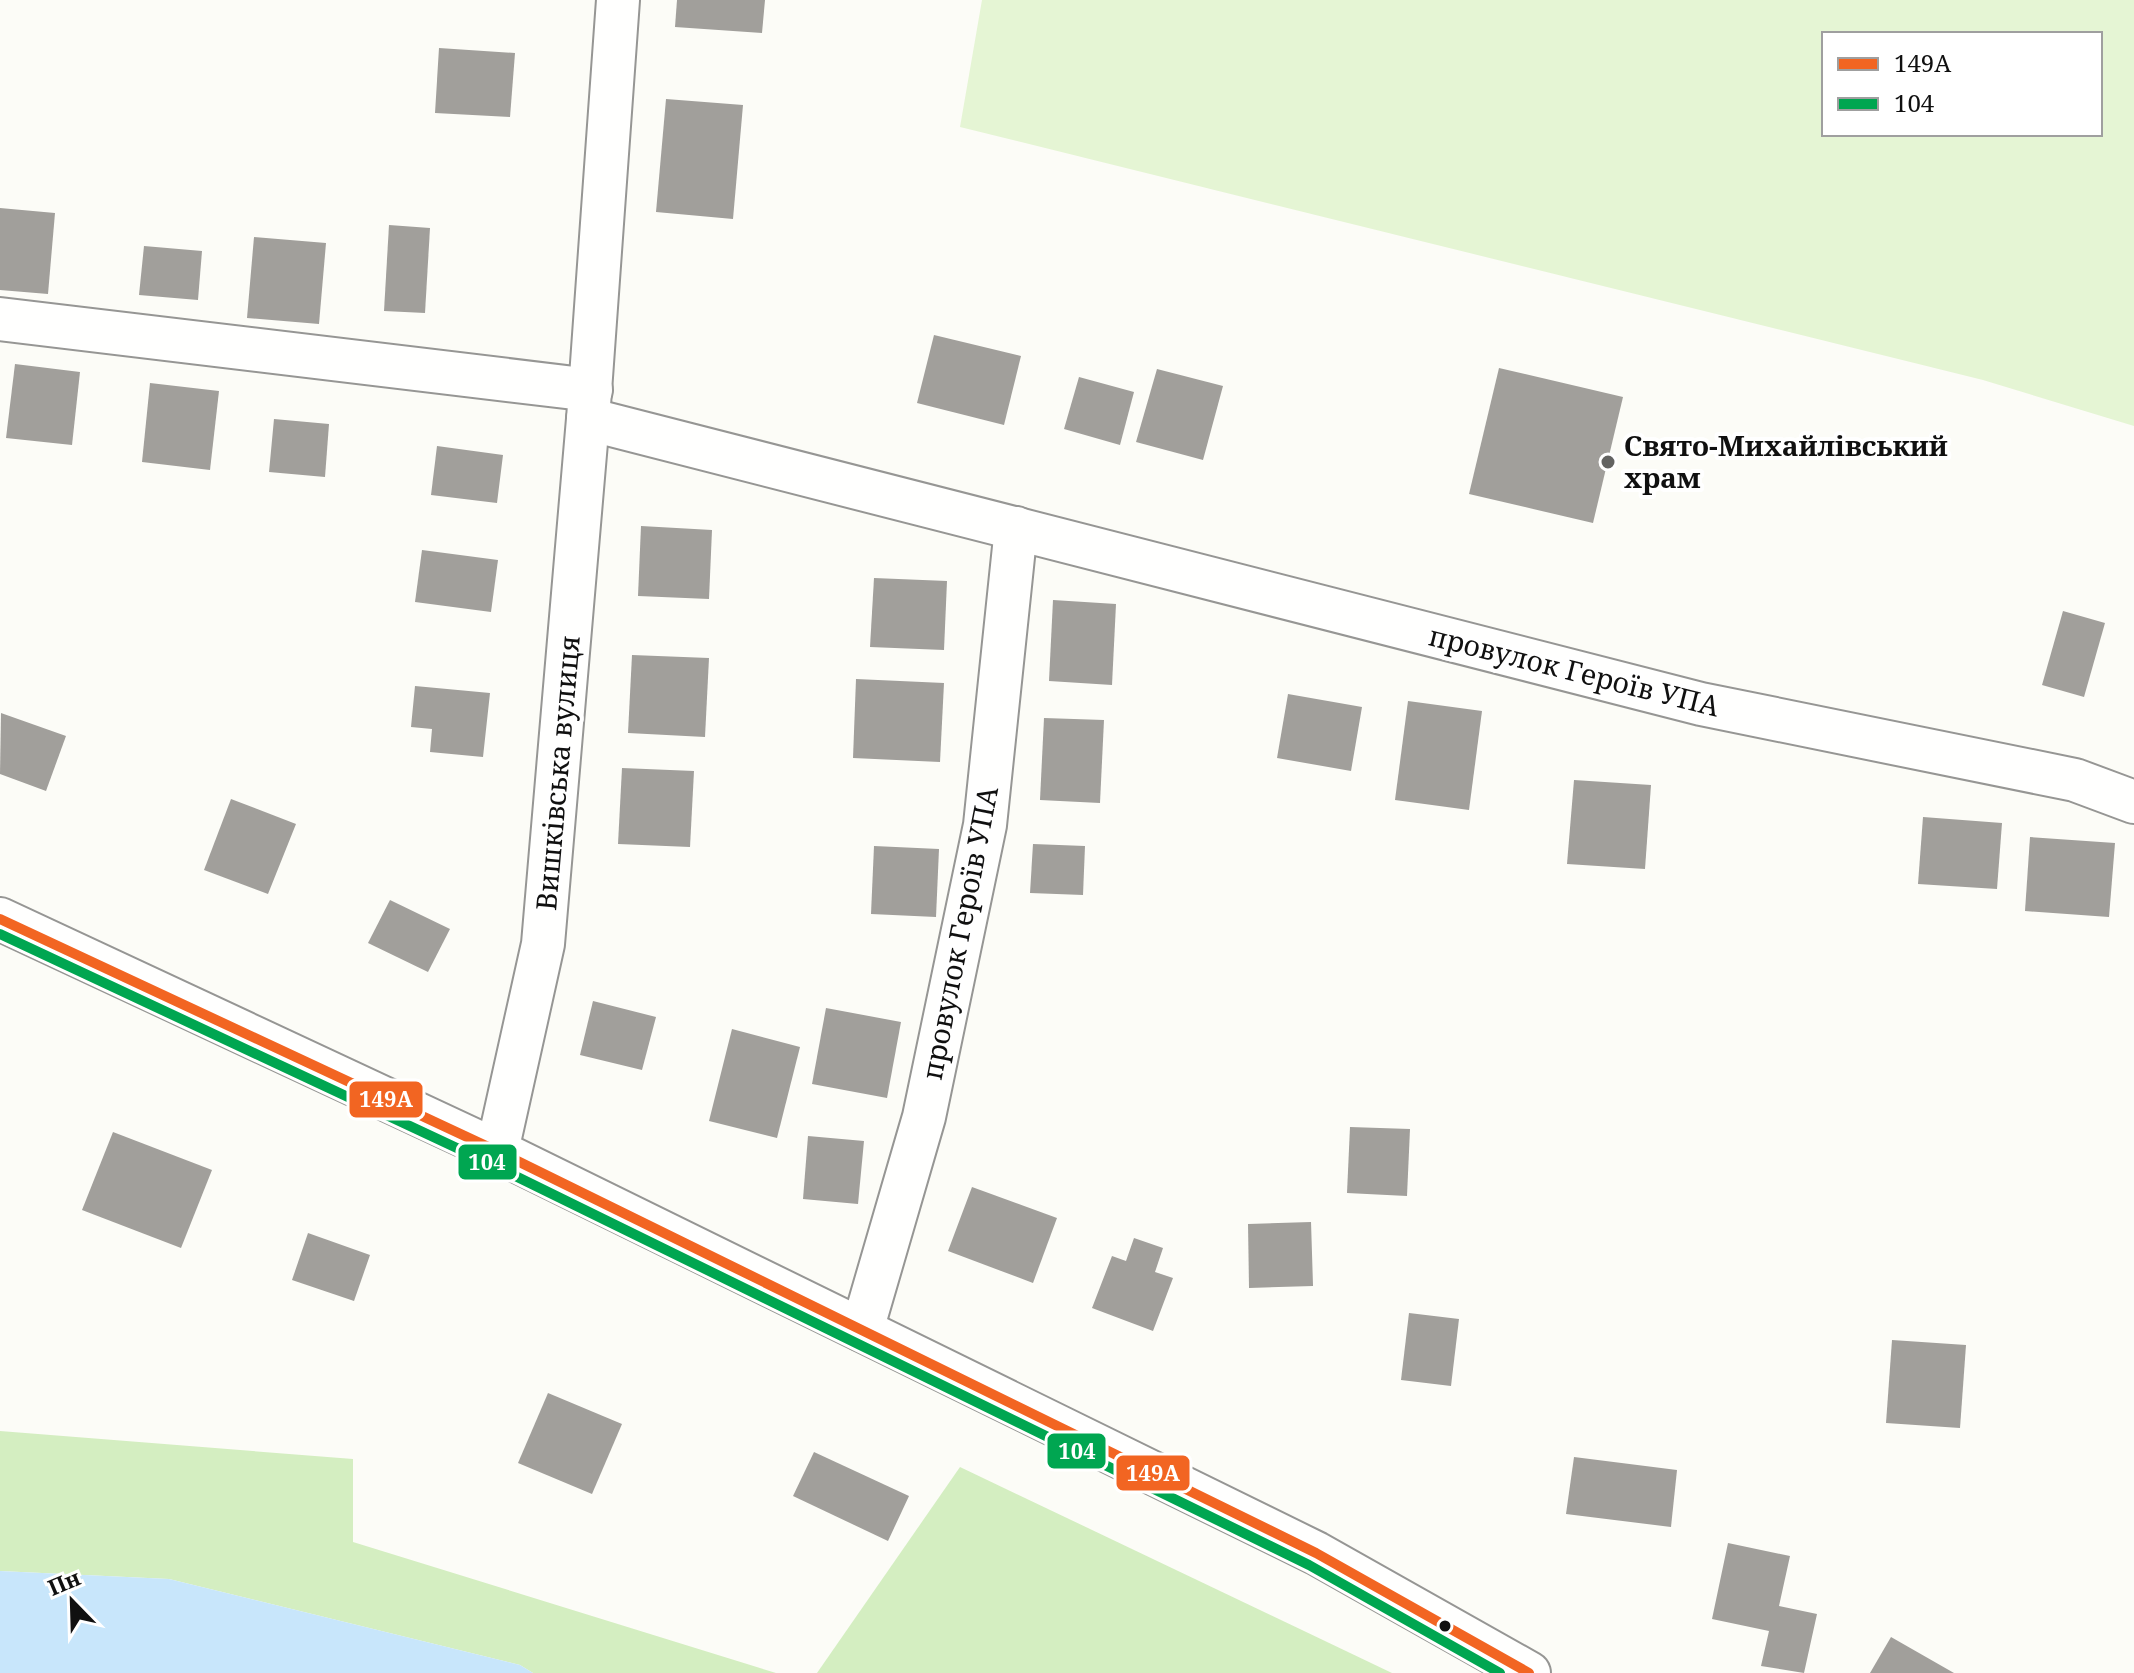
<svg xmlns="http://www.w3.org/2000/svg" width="2134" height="1673" font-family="'Noto Serif',serif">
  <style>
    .green { fill: #e5f5d4; fill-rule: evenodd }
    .forest { fill: #d4eec1 }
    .water { fill: #c8e6fb }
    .building { fill: #a19f9b }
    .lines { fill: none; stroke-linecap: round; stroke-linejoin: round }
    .minor-casing { stroke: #969694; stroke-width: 46 }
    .minor { stroke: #fffffe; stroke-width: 42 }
    .bus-1-casing { stroke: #fff; stroke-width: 16 }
    .bus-2-casing { stroke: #fff; stroke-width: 16 }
    .bus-1 { stroke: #f26522; stroke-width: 10 }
    .bus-2 { stroke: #00a651; stroke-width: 10 }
    .poi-dot { fill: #636361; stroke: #fff; stroke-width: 3 }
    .bus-dot { fill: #101010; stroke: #fff; stroke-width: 3 }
    .labels { text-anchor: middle; stroke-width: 8; stroke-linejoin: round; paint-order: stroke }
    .poi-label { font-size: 28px; font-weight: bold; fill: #101010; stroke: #fff; text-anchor: start }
    .street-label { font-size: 28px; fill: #101010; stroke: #fff }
    .line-badge { stroke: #fff; stroke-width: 3 }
    .badge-label { font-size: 22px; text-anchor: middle; font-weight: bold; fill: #fff }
  </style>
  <rect width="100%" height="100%" fill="#fcfcf7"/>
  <path class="green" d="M982,0H2134V426L1983,380L960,127ZM1824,34H2100V134H1824Z"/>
  <g class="forest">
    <path d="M0,1431L353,1459V1542L776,1673H533L520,1665L169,1579L0,1571Z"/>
    <path d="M960,1467L1392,1673H817Z"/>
  </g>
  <path class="water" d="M0,1571L169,1579L520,1665L533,1673H0Z"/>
  <g class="building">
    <path d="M677,0H765L762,33L675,27Z"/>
    <path d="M439,48L515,53L510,117L435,113Z"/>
    <path d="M666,99L743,105L733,219L656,212Z"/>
    <path d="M0,208L55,213L48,294L0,290Z"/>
    <path d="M389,225L430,228L425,313L384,311Z"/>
    <path d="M254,237L326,243L319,324L247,318Z"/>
    <path d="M144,246L202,251L198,300L139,295Z"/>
    <path d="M934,335L1021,356L1004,425L917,403Z"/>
    <path d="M15,364L80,372L72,445L6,438Z"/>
    <path d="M1499,368L1623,397L1593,523L1469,494Z"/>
    <path d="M1157,369L1223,386L1203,460L1136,442Z"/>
    <path d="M1079,377L1134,392L1120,445L1064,429Z"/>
    <path d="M150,383L219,391L210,470L142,462Z"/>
    <path d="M274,419L329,424L325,477L269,472Z"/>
    <path d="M437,446L503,455L497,503L431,495Z"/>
    <path d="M641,526L712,530L709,599L638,596Z"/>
    <path d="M422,550L498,560L491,612L415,602Z"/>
    <path d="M874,578L947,581L944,650L870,647Z"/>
    <path d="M1053,600L1116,604L1112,685L1049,681Z"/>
    <path d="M2063,611L2105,623L2084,697L2042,685Z"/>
    <path d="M632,655L709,658L705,737L628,733Z"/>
    <path d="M856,679L944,683L940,762L853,758Z"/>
    <path d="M415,686L490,693L483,757L430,752L432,729L411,727Z"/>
    <path d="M1288,694L1362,707L1351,771L1277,758Z"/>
    <path d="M1408,701L1482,711L1469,810L1395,800Z"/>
    <path d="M1,713L66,736L46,791L0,774Z"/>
    <path d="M1044,718L1104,720L1100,803L1040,800Z"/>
    <path d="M622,768L694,771L690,847L618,844Z"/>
    <path d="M1574,780L1651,785L1645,869L1567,864Z"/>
    <path d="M231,799L296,824L268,894L204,870Z"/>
    <path d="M1923,817L2002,823L1997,889L1918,884Z"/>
    <path d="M2030,837L2115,843L2109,917L2025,911Z"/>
    <path d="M1033,844L1085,846L1083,895L1030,893Z"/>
    <path d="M874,846L939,849L936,917L871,914Z"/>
    <path d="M390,900L450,929L428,972L368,943Z"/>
    <path d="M593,1001L656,1017L642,1070L580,1055Z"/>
    <path d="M826,1008L901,1022L887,1098L812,1084Z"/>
    <path d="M732,1029L800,1047L777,1138L709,1121Z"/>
    <path d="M1350,1127L1410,1129L1407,1196L1347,1193Z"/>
    <path d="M113,1132L212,1170L181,1248L82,1210Z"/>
    <path d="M808,1136L864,1141L858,1204L803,1199Z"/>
    <path d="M972,1187L1057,1218L1033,1283L948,1251Z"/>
    <path d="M1311,1222L1313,1286L1249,1288L1248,1224Z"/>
    <path d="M308,1233L370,1255L354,1301L292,1280Z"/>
    <path d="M1134,1238L1163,1248L1155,1272L1173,1278L1153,1331L1092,1308L1112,1256L1126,1261Z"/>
    <path d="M1409,1313L1459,1319L1451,1386L1401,1380Z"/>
    <path d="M1892,1340L1966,1345L1960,1428L1886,1423Z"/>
    <path d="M548,1393L622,1424L592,1494L518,1463Z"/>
    <path d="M814,1452L909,1496L888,1541L793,1496Z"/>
    <path d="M1574,1457L1677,1470L1671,1527L1566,1514Z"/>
    <path d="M1728,1543L1790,1556L1779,1606L1817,1614L1804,1673L1761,1666L1769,1631L1712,1619Z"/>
    <path d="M1891,1637L1954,1673H1870Z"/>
  </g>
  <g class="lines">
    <defs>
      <g id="minor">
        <path d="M0,319L591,390"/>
        <path d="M588,419L1701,704L2075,780L2134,802"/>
        <path d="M0,919L497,1151L1316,1553L1529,1673"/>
        <path d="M497,1151L543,944L588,419L618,0"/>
        <path d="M862,1330L924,1117L985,825L1016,528"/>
      </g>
    </defs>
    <use href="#minor" class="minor-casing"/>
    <use href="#minor" class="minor"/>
    <defs>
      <path id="bus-1" d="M0,919L497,1151L1316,1553L1529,1673"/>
      <path id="bus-2" d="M0,934L491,1164L1309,1565L1500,1673"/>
    </defs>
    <use href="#bus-1" class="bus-1-casing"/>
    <use href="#bus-2" class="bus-2-casing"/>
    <use href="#bus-1" class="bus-1"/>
    <use href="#bus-2" class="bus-2"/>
  </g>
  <circle class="poi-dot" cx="1608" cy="462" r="8"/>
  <circle class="bus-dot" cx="1445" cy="1626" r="7"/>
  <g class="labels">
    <g class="poi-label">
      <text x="1624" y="456">Свято-Михайлівський<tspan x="1624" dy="32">храм</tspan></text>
    </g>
    <g class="street-label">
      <text transform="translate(1574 671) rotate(14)" y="10">провулок Героїв УПА</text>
      <text transform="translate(558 773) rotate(-85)" y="10">Вишківська вулиця</text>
      <text transform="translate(960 933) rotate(-79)" y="10">провулок Героїв УПА</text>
    </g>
  </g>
  <g class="line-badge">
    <rect x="348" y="1080" width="76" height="39" rx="8" fill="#f26522"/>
    <rect x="457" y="1143" width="61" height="38" rx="8" fill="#00a651"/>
    <rect x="1046" y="1432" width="61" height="38" rx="8" fill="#00a651"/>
    <rect x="1115" y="1454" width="76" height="38" rx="8" fill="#f26522"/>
  </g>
  <g class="badge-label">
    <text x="386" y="1107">149А</text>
    <text x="487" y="1170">104</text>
    <text x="1077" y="1459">104</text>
    <text x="1153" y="1481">149А</text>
  </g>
  <rect x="1822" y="32" width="280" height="104" fill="#ffffff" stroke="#9f9f9f" stroke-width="2"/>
  <rect x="1838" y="58" width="40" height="12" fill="#f26522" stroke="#9f9f9f" stroke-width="2"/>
  <text x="1894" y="72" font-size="24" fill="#101010">149А</text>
  <rect x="1838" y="98" width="40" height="12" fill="#00a651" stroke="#9f9f9f" stroke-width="2"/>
  <text x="1894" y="112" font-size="24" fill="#101010">104</text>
  <g transform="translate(72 1601) rotate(337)" stroke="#ffffff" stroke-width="6" paint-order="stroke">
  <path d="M0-6L14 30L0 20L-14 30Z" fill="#101010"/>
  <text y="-12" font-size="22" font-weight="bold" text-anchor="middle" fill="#101010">Пн</text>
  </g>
</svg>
